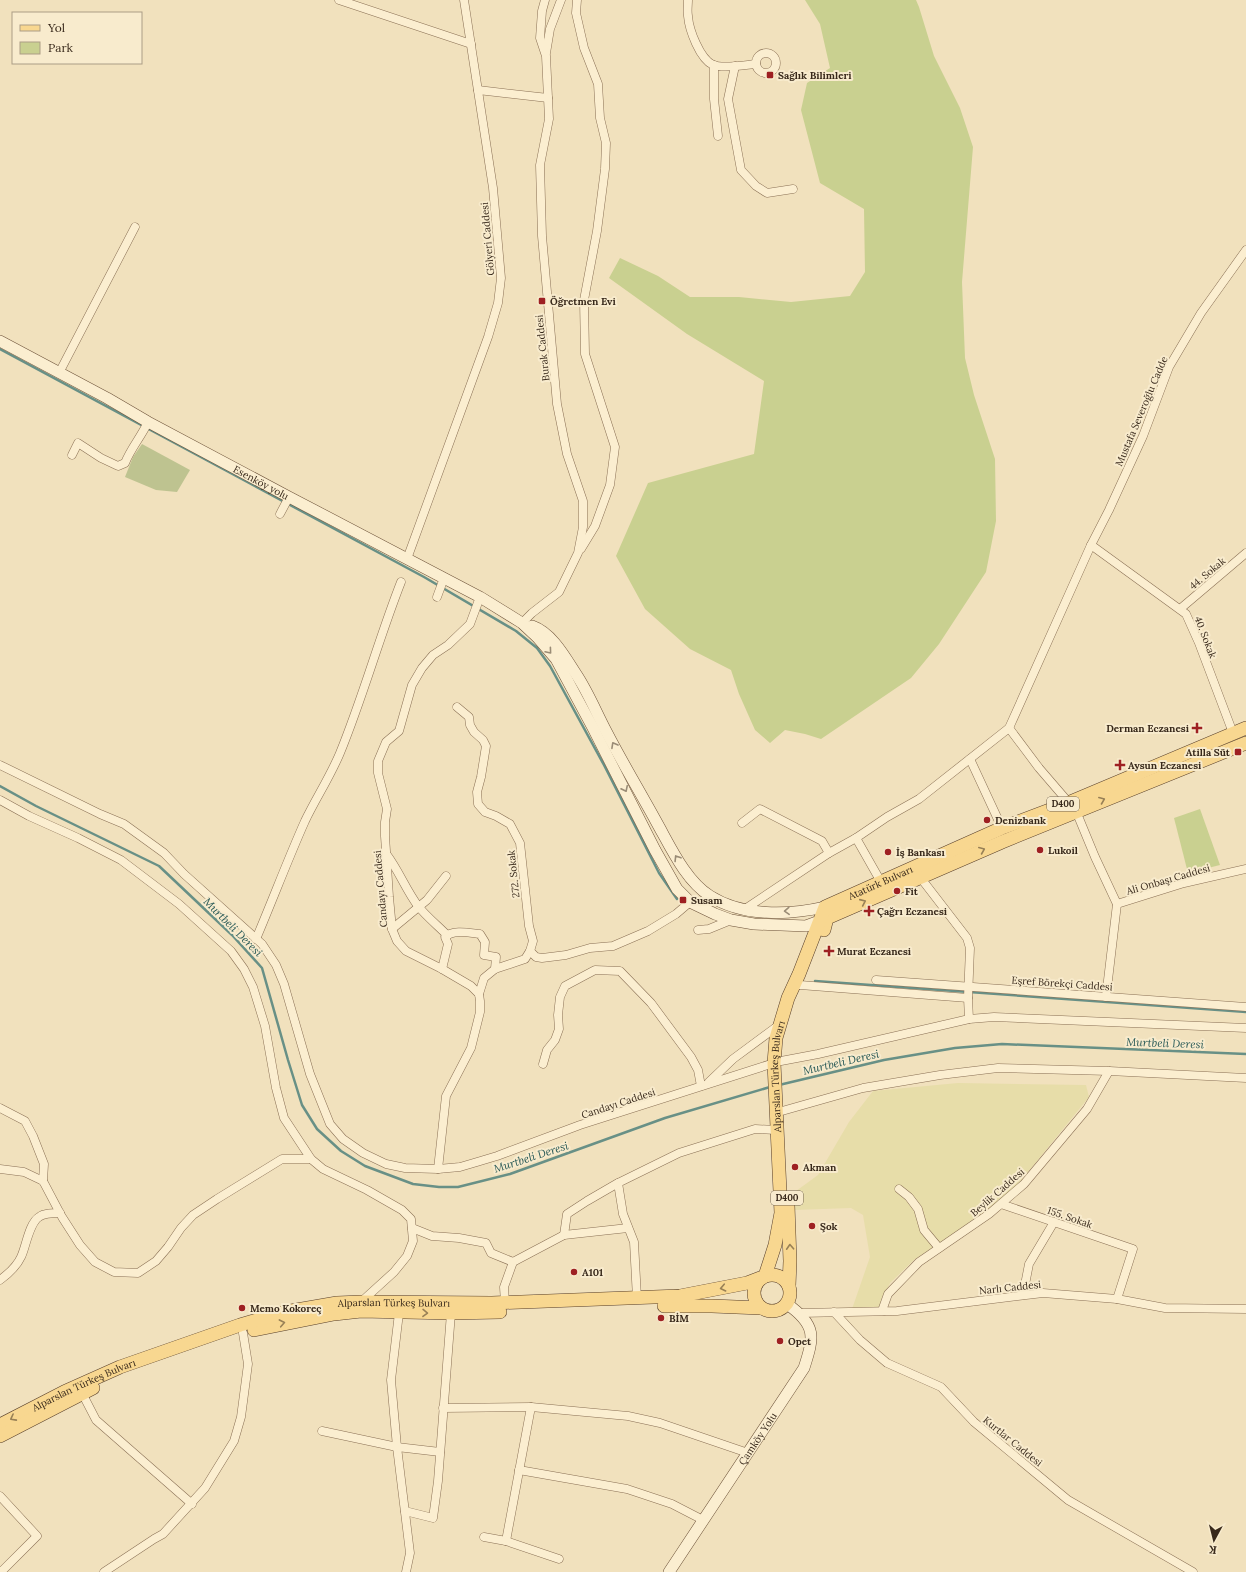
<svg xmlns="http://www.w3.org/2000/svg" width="1246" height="1572" font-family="Lora,serif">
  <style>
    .farmland { fill: #e7dda9 }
    .green { fill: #c9d090 }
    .cemetery { fill: #bec390 }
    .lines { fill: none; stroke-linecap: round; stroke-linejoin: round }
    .stream { stroke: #689086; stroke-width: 2.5 }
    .street-casing { stroke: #8a7055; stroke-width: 9 }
    .secondary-casing { stroke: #6c5138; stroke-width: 12 }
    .primary-casing { stroke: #573e2a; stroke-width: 14 }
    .street { stroke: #fbeed0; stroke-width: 8 }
    .secondary { stroke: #fbeed0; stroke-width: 11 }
    .primary { stroke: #f8d790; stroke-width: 13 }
    .oneway { stroke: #9a8c76 }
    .oneway2 { stroke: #988056 }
    .poi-dot { fill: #9e2022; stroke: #f8ebcd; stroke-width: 1.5 }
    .labels { text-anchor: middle; stroke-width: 4; stroke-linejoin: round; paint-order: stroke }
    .shield { fill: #f8ebcd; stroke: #726350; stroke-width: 1 }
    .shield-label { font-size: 9px; font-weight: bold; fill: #38291b }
    .poi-label { font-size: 10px; font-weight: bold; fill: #38291b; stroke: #f8ebcd; text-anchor: start }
    .street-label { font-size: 10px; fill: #38291b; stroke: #f8ebcd }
    .water-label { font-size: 11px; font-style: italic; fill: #285956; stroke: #f8ebcd }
  </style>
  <rect width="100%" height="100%" fill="#f1e1bd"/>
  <path class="farmland" d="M958,1083L1086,1085L1089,1097L1015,1188L962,1230L915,1259L890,1283L879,1309H852L870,1257L863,1215L851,1208L794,1210L792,1194L818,1175L849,1122L873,1091Z"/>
  <g class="green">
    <path d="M805,0H916L919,7L934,56L960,108L973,147L962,282L965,358L974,395L995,459L996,521L986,572L939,644L911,678L821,739L805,734L785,730L770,743L755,730L739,694L731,670L690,649L645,609L616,556L648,483L754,454L764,381L687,334L609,278L620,258L658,276L690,297H739L791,302L850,296L865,272L864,209L820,183L801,110L807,83L830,68L820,24Z"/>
    <path d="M1200,809L1220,865L1188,873L1174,818Z"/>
  </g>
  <path class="cemetery" d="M142,444L190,470L177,492L156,490L125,477L133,457Z"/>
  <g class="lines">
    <g class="stream">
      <path d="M0,349L424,577L516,631L537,648L550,666L604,765L659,873L677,899"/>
      <path d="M0,786L36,806L159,866L232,935L262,968L288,1060L302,1105L317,1129L341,1151L365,1166L413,1184L439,1187H458L510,1174L665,1118L770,1087"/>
      <path d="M815,981L1246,1012"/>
      <path d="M779,1085L884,1060L955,1048L1002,1044L1246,1054"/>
    </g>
    <defs>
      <g id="street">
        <path d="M339,0L471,44"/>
        <path d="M577,0L576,13L584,48L598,84L600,118L606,143L605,169L597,231L584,300L585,354L615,447L610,485L595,526L581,549"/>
        <path d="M688,0C688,5 687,11 688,16C689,30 700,59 713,65C723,69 745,65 756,64"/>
        <path d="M546,53L550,29L561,0"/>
        <circle cx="766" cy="63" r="10"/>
        <path d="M714,65V99L718,136"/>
        <path d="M735,66L728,99L741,170L756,186L767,193L793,189"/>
        <path d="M478,90L548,98"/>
        <path d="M59,373L135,227"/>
        <path d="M72,455L78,443L101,458L118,466L125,463C131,448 141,437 148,422"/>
        <path d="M280,514L289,497"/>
        <path d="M1091,545L1186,614L1199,643L1233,733"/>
        <path d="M407,559L488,337L498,303L501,278L493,188L464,0"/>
        <path d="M437,597L444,578"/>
        <path d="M1180,609L1246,553"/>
        <path d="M522,623L532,613L559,592L578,553L583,527V501L567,454L557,404L542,236L540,165L549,119L546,56L540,38L542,11L545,0"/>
        <path d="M457,707L469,717L470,725L474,732L483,740L486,746L481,777L477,792L478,804L485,812L496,816L510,824L520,843L529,926L533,941L530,951L525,959L495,969L484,978L479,994"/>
        <path d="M1009,728L1039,768L1076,811L1095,857L1117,904"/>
        <path d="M970,759L1002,828"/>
        <path d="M0,765L100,814L124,824L164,853L184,874L262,944L276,965L284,984L310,1074L330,1124L343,1139L363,1153L386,1164L405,1168L438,1169L460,1167L477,1162L497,1156L580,1125L774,1063"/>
        <path d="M0,800L29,816L78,838L121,860L179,904L231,951L244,969L253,987L265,1026L276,1088L284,1118L311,1159"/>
        <path d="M742,823L760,809L822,841L829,853"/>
        <path d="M856,838L881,882"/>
        <path d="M387,855C399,871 406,890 418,906C426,916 437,925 447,935"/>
        <path d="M920,877L967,938L970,948L968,998L969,1019"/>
        <path d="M745,909L829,853L856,838L887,817L919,799L1009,728L1091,545L1109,510L1143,436L1169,367L1201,313L1246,250"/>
        <path d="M392,929L427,900L446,876"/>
        <path d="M698,930L709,929L731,920"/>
        <path d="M256,939C273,899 288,859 305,821C316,798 330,777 340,753C363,697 379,638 401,582"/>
        <path d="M530,951L536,957L542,958L566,955L590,948L613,946L648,931L676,914L690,902"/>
        <path d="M442,969L448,944L445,937C453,929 470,933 480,934L485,942L484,955L496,957L495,969"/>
        <path d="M876,980L1246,1007"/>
        <path d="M800,985L968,998"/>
        <path d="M1106,997L1117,904L1184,883L1246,869"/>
        <path d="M781,1061L818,1054L969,1019L994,1017L1246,1028"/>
        <path d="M543,1064L547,1050L555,1040L559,1029L558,1015L560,997L565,986L595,970L620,971L651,1003L691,1057L698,1070L701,1086"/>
        <path d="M709,1082L733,1059L779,1025"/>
        <path d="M0,1108L25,1121L33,1136L44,1164L43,1181"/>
        <path d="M782,1111L863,1088L940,1075L998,1068L1109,1071L1246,1078"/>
        <path d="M0,1169L24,1172L43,1181L62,1217L80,1245L95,1262L114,1272L138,1273L156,1261L168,1247L181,1228L193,1215L217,1199L282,1159H311L323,1169L367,1190L402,1210L411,1219L413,1241L407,1256L394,1272L361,1302"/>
        <path d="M438,1169L446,1096L471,1048L480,1012V1001L479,994L471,986L442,969L406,951L397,941L392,929L389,897L385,836V822L387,809L378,773V761L386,742L399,731L412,685L422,668L433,655L448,645L470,624L480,597"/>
        <path d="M899,1189L909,1197L918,1209L924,1230L939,1248"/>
        <path d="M1001,1204L1133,1249L1117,1299"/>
        <path d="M412,1228L432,1236L459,1238L486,1243L491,1253L513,1262"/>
        <path d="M564,1235L567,1214L587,1201L618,1183"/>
        <path d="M0,1280C8,1274 17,1266 21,1257C26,1247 29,1223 39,1217C44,1213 53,1213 60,1213"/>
        <path d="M1023,1295L1029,1264L1054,1222"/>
        <path d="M637,1298L634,1242L623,1214L618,1183L679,1153L755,1129L776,1130"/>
        <path d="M505,1303L504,1287L513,1262L564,1235L628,1228"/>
        <path d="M884,1311L883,1308L888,1294L919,1262L989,1214L1024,1184L1087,1109L1109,1071"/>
        <path d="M834,1312L860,1340L887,1363L941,1387L974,1422L1068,1500L1193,1572"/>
        <path d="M399,1313L391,1380L397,1447L410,1553L406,1572"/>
        <path d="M800,1313L897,1311L1043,1293L1117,1299L1165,1308L1246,1309"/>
        <path d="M82,1393L96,1420L192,1504"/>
        <path d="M443,1408L531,1407L628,1416L660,1423L748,1453"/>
        <path d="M322,1431L397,1447L440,1452"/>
        <path d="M519,1470L627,1489L672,1504L703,1520"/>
        <path d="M0,1496L37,1536L1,1572"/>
        <path d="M405,1511L433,1518L438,1481L451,1313"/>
        <path d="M484,1537L506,1541L559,1559"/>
        <path d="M506,1541L531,1407"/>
        <path d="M104,1572L154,1539L163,1534L205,1488L234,1441L241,1417L248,1364L243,1333"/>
      </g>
      <g id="secondary">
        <path id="s1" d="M0,341L107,398L148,422L289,497L480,597L522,623L537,637L556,659L593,728L655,850L677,889L690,902L715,914L731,920L754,924L806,926L825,919"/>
        <path d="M532,626C552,633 565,657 576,674C588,692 596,712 606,731C622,762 640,792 657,823C671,848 686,881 710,896C743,917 789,915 825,907"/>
        <path id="s2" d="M669,1572L804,1368C814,1337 817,1325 787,1304"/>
      </g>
      <g id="primary">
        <path d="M824,930L827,918L1002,842L1246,743"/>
        <path d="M788,1205L790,1261L789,1286"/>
        <circle cx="772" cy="1293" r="18"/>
        <path id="s3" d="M765,1276L775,1245L781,1213L774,1063L776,1038L788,998L799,974L825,907L1002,828L1068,803L1246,728"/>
        <path d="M664,1306H712L761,1308"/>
        <path d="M254,1330L334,1314L361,1311L451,1313L500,1312"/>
        <path id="s4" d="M0,1425L64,1392L120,1367L240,1325L285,1312L337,1303L361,1302L492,1303L680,1296L747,1283L760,1278"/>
        <path d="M0,1436L93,1388"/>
      </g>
    </defs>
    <use href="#street" class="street-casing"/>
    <use href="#secondary" class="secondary-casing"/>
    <use href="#primary" class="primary-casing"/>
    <use href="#street" class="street"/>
    <use href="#secondary" class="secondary"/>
    <use href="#primary" class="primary"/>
  </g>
  <defs><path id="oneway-chevron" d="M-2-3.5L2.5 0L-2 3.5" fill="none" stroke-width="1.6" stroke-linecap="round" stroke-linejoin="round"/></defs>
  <g class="oneway">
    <use href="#oneway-chevron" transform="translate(549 651) rotate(50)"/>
    <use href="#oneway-chevron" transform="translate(614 745) rotate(-119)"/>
    <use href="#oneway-chevron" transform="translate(625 789) rotate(64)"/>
    <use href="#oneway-chevron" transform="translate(677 858) rotate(-122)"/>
    <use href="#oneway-chevron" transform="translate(787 911) rotate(177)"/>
  </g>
  <g class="oneway2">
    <use href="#oneway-chevron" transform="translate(1102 800) rotate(-22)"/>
    <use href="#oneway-chevron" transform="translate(982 850) rotate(-23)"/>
    <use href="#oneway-chevron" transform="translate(863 902) rotate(-24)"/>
    <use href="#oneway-chevron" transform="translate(790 1247) rotate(-93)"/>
    <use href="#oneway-chevron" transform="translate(723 1288) rotate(168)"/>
    <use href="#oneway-chevron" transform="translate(425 1313) rotate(1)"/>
    <use href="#oneway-chevron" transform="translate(282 1323) rotate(-11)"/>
    <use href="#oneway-chevron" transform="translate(13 1418) rotate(152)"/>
  </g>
  <g class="poi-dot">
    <rect x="766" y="71" width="8" height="8" rx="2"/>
    <rect x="538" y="297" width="8" height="8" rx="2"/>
    <path d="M1195 722h4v4h4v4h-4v4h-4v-4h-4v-4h4z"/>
    <rect x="1234" y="748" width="8" height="8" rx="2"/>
    <path d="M1118 759h4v4h4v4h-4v4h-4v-4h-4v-4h4z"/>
    <circle cx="987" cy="820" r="4"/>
    <circle cx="1040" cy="850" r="4"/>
    <circle cx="888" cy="852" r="4"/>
    <circle cx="897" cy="891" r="4"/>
    <rect x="679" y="896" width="8" height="8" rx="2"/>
    <path d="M867 905h4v4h4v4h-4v4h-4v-4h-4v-4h4z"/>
    <path d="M827 945h4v4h4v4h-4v4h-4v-4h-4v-4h4z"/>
    <circle cx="795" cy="1167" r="4"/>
    <circle cx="812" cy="1226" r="4"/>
    <circle cx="574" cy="1272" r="4"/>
    <circle cx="242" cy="1308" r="4"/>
    <circle cx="661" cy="1318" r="4"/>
    <circle cx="780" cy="1341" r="4"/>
  </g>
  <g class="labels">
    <g class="shield">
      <rect x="1047" y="797" width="32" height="14" rx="3"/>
      <rect x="771" y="1191" width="32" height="14" rx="3"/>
    </g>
    <g class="shield-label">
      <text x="1063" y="807">D400</text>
      <text x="787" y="1201">D400</text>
    </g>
    <g class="poi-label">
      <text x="778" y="79">Sağlık Bilimleri</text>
      <text x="550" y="305">Öğretmen Evi</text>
      <text x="1189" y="732" text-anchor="end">Derman Eczanesi</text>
      <text x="1230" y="756" text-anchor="end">Atilla Süt</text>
      <text x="1128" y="769">Aysun Eczanesi</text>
      <text x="995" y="824">Denizbank</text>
      <text x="1048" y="854">Lukoil</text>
      <text x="896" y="856">İş Bankası</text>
      <text x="905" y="895">Fit</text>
      <text x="691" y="904">Susam</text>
      <text x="877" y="915">Çağrı Eczanesi</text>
      <text x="837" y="955">Murat Eczanesi</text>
      <text x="803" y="1171">Akman</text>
      <text x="820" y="1230">Şok</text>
      <text x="582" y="1276">A101</text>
      <text x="250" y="1312">Memo Kokoreç</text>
      <text x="669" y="1322">BİM</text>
      <text x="788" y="1345">Opet</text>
    </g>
    <g class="street-label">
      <text transform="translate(487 239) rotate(-95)" y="4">Gölyeri Caddesi</text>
      <text transform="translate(542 348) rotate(-96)" y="4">Burak Caddesi</text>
      <text transform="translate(1141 411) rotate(-67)" y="4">Mustafa Severoğlu Cadde</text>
      <text dy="4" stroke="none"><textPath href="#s1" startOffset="297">Esenköy yolu</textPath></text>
      <text transform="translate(1207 573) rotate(-40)" y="4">44. Sokak</text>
      <text transform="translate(1206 637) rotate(69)" y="4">40. Sokak</text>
      <text transform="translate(513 874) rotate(-96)" y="4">272. Sokak</text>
      <text transform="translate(1168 879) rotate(-16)" y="4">Ali Onbaşı Caddesi</text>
      <text dy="4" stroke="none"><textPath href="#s3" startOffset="441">Atatürk Bulvarı</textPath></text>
      <text transform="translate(380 889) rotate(-95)" y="4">Candayı Caddesi</text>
      <text transform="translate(1062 983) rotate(4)" y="4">Eşref Börekçi Caddesi</text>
      <text dy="4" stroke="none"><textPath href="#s3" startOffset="202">Alparslan Türkeş Bulvarı</textPath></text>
      <text transform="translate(618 1103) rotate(-18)" y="4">Candayı Caddesi</text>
      <text transform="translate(997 1192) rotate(-41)" y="4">Beylik Caddesi</text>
      <text transform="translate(1070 1217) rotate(19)" y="4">155. Sokak</text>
      <text transform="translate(1010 1287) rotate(-6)" y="4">Narlı Caddesi</text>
      <text dy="4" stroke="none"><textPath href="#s4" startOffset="417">Alparslan Türkeş Bulvarı</textPath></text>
      <text dy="4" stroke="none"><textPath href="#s4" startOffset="93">Alparslan Türkeş Bulvarı</textPath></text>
      <text dy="4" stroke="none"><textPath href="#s2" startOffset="160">Çamköy Yolu</textPath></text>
      <text transform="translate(1013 1441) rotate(39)" y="4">Kurtlar Caddesi</text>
    </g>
    <g class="water-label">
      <text transform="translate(233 927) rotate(45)" y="4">Murtbeli Deresi</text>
      <text transform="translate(1165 1043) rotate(2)" y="4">Murtbeli Deresi</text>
      <text transform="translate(841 1062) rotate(-13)" y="4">Murtbeli Deresi</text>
      <text transform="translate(531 1157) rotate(-18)" y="4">Murtbeli Deresi</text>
    </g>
  </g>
  <rect x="12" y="12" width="130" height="52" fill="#f8ebcd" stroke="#ab9d86"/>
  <rect x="20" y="25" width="20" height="6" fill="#f8d790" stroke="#ab9d86"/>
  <text x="48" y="32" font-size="12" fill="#38291b">Yol</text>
  <rect x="20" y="42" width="20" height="12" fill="#c9d090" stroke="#ab9d86"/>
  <text x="48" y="52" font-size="12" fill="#38291b">Park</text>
  <g transform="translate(1214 1540) rotate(187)" stroke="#f8ebcd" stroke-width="3" paint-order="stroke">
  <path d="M0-3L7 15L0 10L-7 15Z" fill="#38291b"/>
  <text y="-6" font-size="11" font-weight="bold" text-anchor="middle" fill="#38291b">K</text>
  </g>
</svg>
